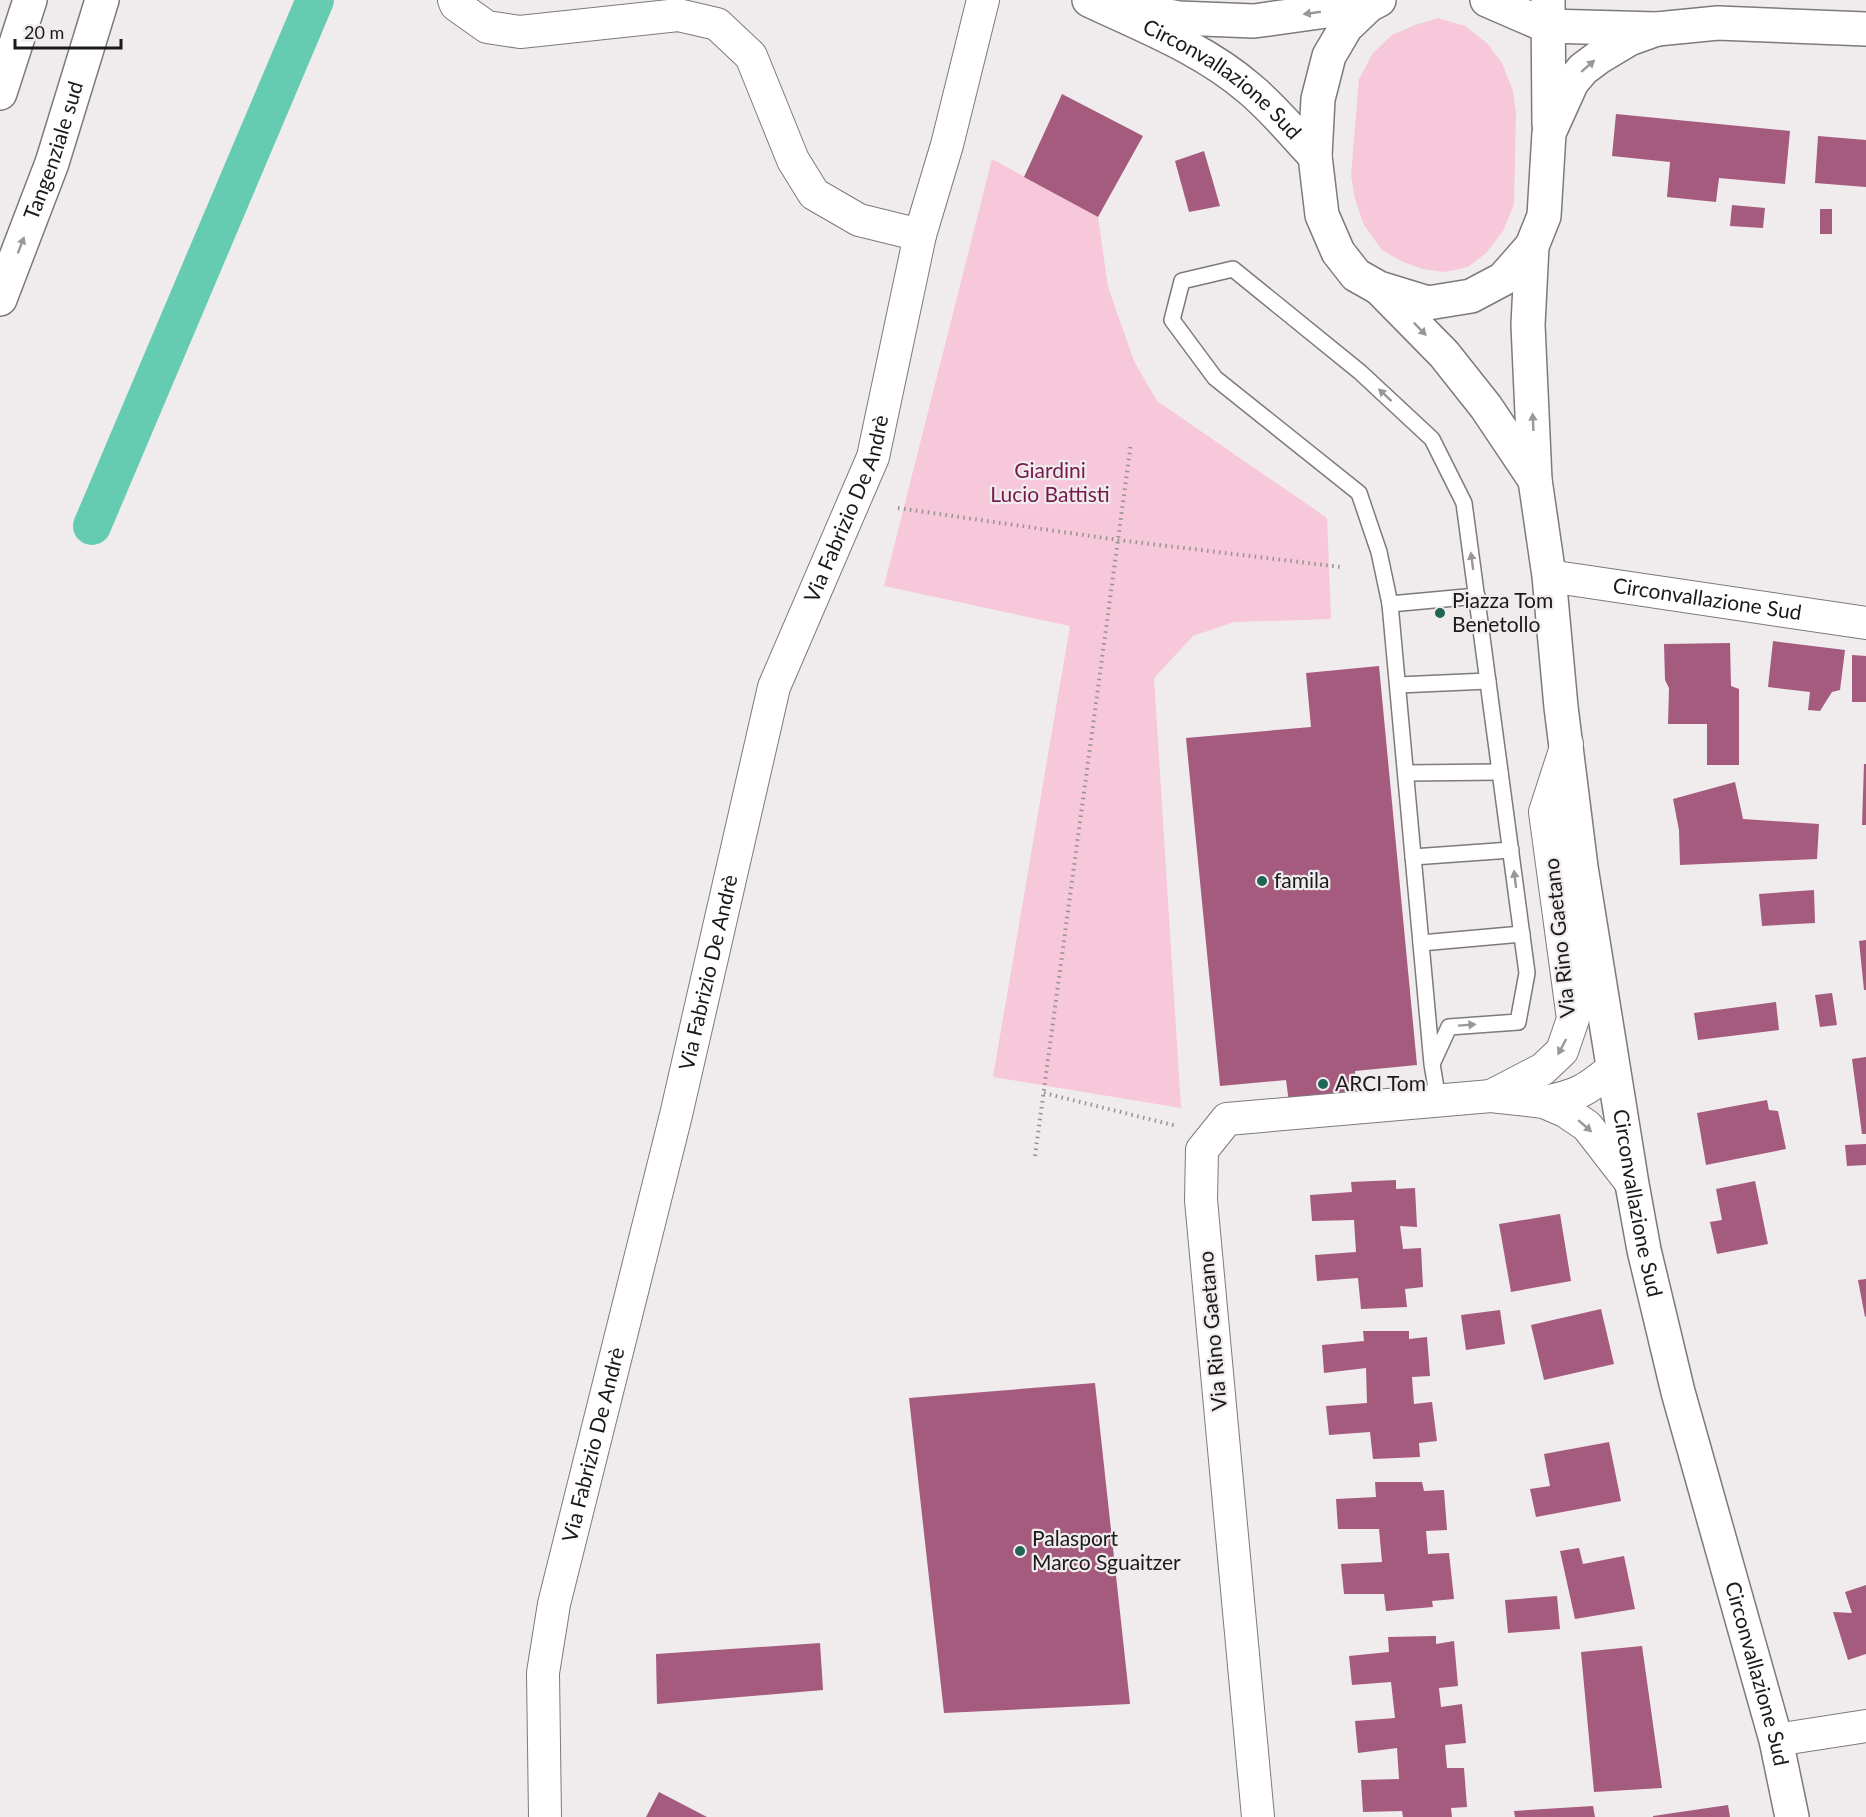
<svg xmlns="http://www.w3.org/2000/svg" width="1866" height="1817" font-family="Lato,sans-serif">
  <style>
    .green { fill: #f7c7da }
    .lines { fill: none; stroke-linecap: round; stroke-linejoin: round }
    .canal { stroke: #65ccb1; stroke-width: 38 }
    .building { fill: #a55b7d }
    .lane-casing { stroke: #7e797b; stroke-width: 18 }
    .street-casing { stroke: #7e797b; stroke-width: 34 }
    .secondary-casing { stroke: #7e797b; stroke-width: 36 }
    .highway-casing { stroke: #7e797b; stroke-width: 36 }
    .path { stroke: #969293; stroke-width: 4; stroke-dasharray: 1.5 4.5; stroke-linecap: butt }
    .lane { stroke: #fff; stroke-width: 15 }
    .street { stroke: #fff; stroke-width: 32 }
    .secondary { stroke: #fff; stroke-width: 33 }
    .highway { stroke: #fff; stroke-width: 33 }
    .oneway { fill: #989898 }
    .poi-dot { fill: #226555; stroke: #f0ebed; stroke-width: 2 }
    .labels { text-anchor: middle; stroke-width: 4.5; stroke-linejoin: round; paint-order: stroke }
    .street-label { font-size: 21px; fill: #1b191a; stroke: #f0ebed }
    .park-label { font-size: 21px; fill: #75194b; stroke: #f0ebed }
    .poi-label { font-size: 21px; fill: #1b191a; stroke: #f0ebed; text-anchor: start }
  </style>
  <rect width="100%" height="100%" fill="#f0ebed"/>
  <g class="green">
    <path d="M1438,18L1465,26L1487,43L1502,63L1513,91L1516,114L1514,204L1503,231L1486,253L1468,267L1445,272L1423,269L1403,262L1382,250L1364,225L1355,199L1351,175L1359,79L1373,53L1392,35L1415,25Z"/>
    <path d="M992,159L1098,217L1108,287L1134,361L1157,401L1327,518L1331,619L1234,622L1193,636L1154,678L1181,1108L993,1077L1070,626L884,586Z"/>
  </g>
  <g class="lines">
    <path class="canal" d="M92,526L315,0"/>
  </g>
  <g class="building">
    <path d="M1062,94L1143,136L1098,217L1024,177Z"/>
    <path d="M1616,114L1790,131L1785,184L1719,178L1716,202L1667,197L1670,162L1612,156Z"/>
    <path d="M1818,136L1866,140V187L1815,183Z"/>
    <path d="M1204,151L1220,206L1189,212L1175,161Z"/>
    <path d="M1732,205L1765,208L1763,228L1730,226Z"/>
    <rect x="1820" y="209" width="12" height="25"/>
    <path d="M1773,641L1845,650L1840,690L1832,692L1820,711L1808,710L1810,692L1768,687Z"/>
    <path d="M1730,643L1731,686L1739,689V765H1707V724H1668L1669,688L1665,680L1664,644Z"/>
    <path d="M1852,655L1866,656V702H1852Z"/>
    <path d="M1379,666L1417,1065L1355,1071L1357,1097L1289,1103L1286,1080L1220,1086L1186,738L1311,727L1306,673Z"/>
    <path d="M1864,764H1866V825H1862Z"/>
    <path d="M1735,782L1743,819L1819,824L1817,859L1680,865L1679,830L1673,799Z"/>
    <path d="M1814,890L1815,923L1762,926L1759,894Z"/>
    <path d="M1866,940V990H1864L1859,941Z"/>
    <path d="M1832,993L1837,1025L1820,1027L1815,995Z"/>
    <path d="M1776,1002L1779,1030L1698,1040L1694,1013Z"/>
    <path d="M1866,1057V1134H1862L1852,1059Z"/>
    <path d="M1767,1100L1769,1110L1778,1111L1786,1149L1706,1165L1697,1113Z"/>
    <path d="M1866,1144V1165L1847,1166L1845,1145Z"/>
    <path d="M1396,1180V1189L1415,1188L1417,1227L1400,1226L1403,1249L1421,1248L1423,1287L1405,1289L1407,1307L1361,1309L1358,1278L1317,1281L1315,1255L1356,1252L1354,1220L1312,1221L1310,1195L1352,1192L1351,1182Z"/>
    <path d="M1755,1181L1768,1244L1717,1254L1710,1222L1722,1220L1716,1189Z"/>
    <path d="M1560,1214L1571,1281L1511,1292L1499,1224Z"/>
    <path d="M1866,1279V1316L1865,1317L1858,1280Z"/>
    <path d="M1601,1309L1614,1364L1544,1380L1531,1325Z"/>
    <path d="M1500,1310L1505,1344L1466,1350L1461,1315Z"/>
    <path d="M1363,1331H1409V1339L1427,1337L1430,1376L1412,1377L1414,1404L1432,1402L1437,1441L1419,1443L1420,1457L1373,1459L1370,1432L1329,1435L1326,1406L1367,1403L1366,1368L1324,1373L1322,1345L1364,1341Z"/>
    <path d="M1095,1383L1130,1704L944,1713L909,1398Z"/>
    <path d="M1609,1442L1621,1501L1536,1517L1530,1489L1550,1486L1544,1454Z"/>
    <path d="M1375,1482H1422L1424,1491L1444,1490L1447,1530L1426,1531L1428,1554L1449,1553L1454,1599L1432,1601L1433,1607L1386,1611L1384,1594H1344L1341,1564L1382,1562L1379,1529H1338L1336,1499L1376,1497Z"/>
    <path d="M1579,1548L1583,1564L1624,1556L1635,1609L1575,1619L1560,1551Z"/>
    <path d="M1866,1585V1654L1848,1660L1833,1612L1852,1613L1845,1592Z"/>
    <path d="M1557,1596L1560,1629L1508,1633L1505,1600Z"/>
    <path d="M1436,1636V1644L1454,1641L1458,1686L1439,1688L1441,1707L1462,1704L1466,1743L1445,1745L1447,1768H1464L1467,1807L1451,1808L1452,1817H1403L1402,1811L1363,1812L1361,1780L1399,1779L1397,1748L1358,1753L1355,1721L1395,1718L1391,1682L1352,1685L1349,1656L1389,1652L1388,1637Z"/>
    <path d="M820,1643L823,1690L657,1704L656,1654Z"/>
    <path d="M1642,1646L1662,1788L1594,1792L1581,1652Z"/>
    <path d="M659,1792L707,1817H646Z"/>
    <path d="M1728,1805L1730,1817H1653V1816Z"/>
    <path d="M1593,1806L1595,1817H1515L1514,1811Z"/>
  </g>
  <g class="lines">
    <defs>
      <g id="lane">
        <path d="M1390,604L1477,596"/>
        <path d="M1398,685L1488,681"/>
        <path d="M1406,773L1500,772"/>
        <path d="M1413,857L1511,850"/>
        <path d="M1421,943L1522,934"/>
        <path d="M1432,1064L1449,1027L1518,1022L1527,973L1464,503L1432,439L1360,372L1233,269L1182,281L1172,320L1215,378L1359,493L1379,552L1390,604L1432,1064L1438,1100"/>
      </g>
      <g id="street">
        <path d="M454,0L456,5L487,27L520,32L678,15L717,24L751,56L793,160L814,194L859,220L920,235"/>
        <path id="s1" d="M1549,576L1866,623"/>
        <path d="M1491,1096L1543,1069L1562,1051L1573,1019L1545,812L1567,744"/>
        <path d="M1544,1102C1577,1096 1587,1090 1613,1068"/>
        <path d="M1776,1740L1866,1726"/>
        <path id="s2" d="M545,1817L543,1673L554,1604L676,1115L774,687L873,457L920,235L947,145L983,0"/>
        <path d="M1258,1817L1201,1200L1202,1150L1227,1119L1491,1096L1544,1102L1565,1111L1587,1126L1632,1184"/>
      </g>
      <g id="secondary">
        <path id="s3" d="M1089,0C1144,26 1204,49 1250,89C1274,109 1294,134 1315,156"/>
        <path d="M1379,0L1369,5L1346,27L1329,56L1318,99L1315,156L1322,215L1338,252L1356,275L1379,288L1428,303L1471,296L1503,279L1532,246"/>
        <path d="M1487,0L1547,26L1657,29L1718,23L1866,29"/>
        <path d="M1548,0L1549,124"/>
        <path d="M1136,9L1178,18L1254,21L1369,5"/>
        <path id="s4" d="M1657,29L1629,39L1599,57L1583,69L1572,82L1549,133L1544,216L1532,246L1528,325L1535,480L1549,576L1561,707L1581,867L1632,1184L1644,1250L1678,1392L1776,1740L1792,1817"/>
        <path d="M1382,291L1444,354L1486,407L1535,480"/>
      </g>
      <g id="highway">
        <path d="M0,93L30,0"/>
        <path id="s5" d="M0,299L52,163L102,0"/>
      </g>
    </defs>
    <use href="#lane" class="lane-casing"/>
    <use href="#street" class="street-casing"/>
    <use href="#secondary" class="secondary-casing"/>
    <use href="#highway" class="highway-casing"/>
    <g class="path">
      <path d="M898,508L1118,540L1341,567"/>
      <path d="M1044,1093L1177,1126"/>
      <path d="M1035,1156L1131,443"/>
    </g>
    <use href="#lane" class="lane"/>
    <use href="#street" class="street"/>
    <use href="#secondary" class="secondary"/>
    <use href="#highway" class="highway"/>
  </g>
  <defs><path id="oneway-solid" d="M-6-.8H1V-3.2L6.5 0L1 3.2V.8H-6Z" transform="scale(1.5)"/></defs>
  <g class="oneway">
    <use href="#oneway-solid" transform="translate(1312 13) rotate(172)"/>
    <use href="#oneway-solid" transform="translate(1588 66) rotate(-41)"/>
    <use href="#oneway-solid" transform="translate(21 245) rotate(-69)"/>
    <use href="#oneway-solid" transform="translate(1420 329) rotate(46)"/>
    <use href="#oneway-solid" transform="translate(1385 395) rotate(-137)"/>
    <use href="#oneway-solid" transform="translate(1533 422) rotate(-93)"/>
    <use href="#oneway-solid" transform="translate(1472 561) rotate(-98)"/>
    <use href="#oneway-solid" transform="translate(1515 879) rotate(-97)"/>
    <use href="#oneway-solid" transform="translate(1467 1025) rotate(-4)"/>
    <use href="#oneway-solid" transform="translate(1562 1047) rotate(118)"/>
    <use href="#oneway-solid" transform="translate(1585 1126) rotate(41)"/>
  </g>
  <g class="poi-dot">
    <circle cx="1440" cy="613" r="6"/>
    <circle cx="1262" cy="881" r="6"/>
    <circle cx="1323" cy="1084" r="6"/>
    <circle cx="1020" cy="1551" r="6"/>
  </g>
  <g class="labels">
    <g class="street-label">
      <text dy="7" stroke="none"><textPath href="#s3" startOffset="156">Circonvallazione Sud</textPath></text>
      <text dy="7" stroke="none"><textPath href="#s5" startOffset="158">Tangenziale sud</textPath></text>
      <text dy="7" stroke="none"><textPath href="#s2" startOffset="1350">Via Fabrizio De Andrè</textPath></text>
      <text dy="7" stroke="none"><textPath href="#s1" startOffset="160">Circonvallazione Sud</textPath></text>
      <text transform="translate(1560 938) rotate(-96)" y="7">Via Rino Gaetano</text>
      <text dy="7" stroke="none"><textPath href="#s2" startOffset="864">Via Fabrizio De Andrè</textPath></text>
      <text dy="7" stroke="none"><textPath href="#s4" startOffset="1238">Circonvallazione Sud</textPath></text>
      <text transform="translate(1213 1331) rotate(-95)" y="7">Via Rino Gaetano</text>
      <text dy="7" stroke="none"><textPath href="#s2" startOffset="378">Via Fabrizio De Andrè</textPath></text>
      <text dy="7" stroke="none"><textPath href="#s4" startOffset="1724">Circonvallazione Sud</textPath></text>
    </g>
    <g class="park-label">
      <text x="1050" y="478">Giardini<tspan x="1050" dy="24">Lucio Battisti</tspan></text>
    </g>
    <g class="poi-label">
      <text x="1452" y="608">Piazza Tom<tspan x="1452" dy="24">Benetollo</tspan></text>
      <text x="1274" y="888">famila</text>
      <text x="1335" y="1091">ARCI Tom</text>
      <text x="1032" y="1546">Palasport<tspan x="1032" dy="24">Marco Sguaitzer</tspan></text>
    </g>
  </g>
  <path d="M15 39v9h106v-9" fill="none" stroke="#1b191a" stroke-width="3"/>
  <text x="24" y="39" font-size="18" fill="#1b191a" stroke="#f0ebed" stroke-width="4.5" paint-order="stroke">20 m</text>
</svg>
